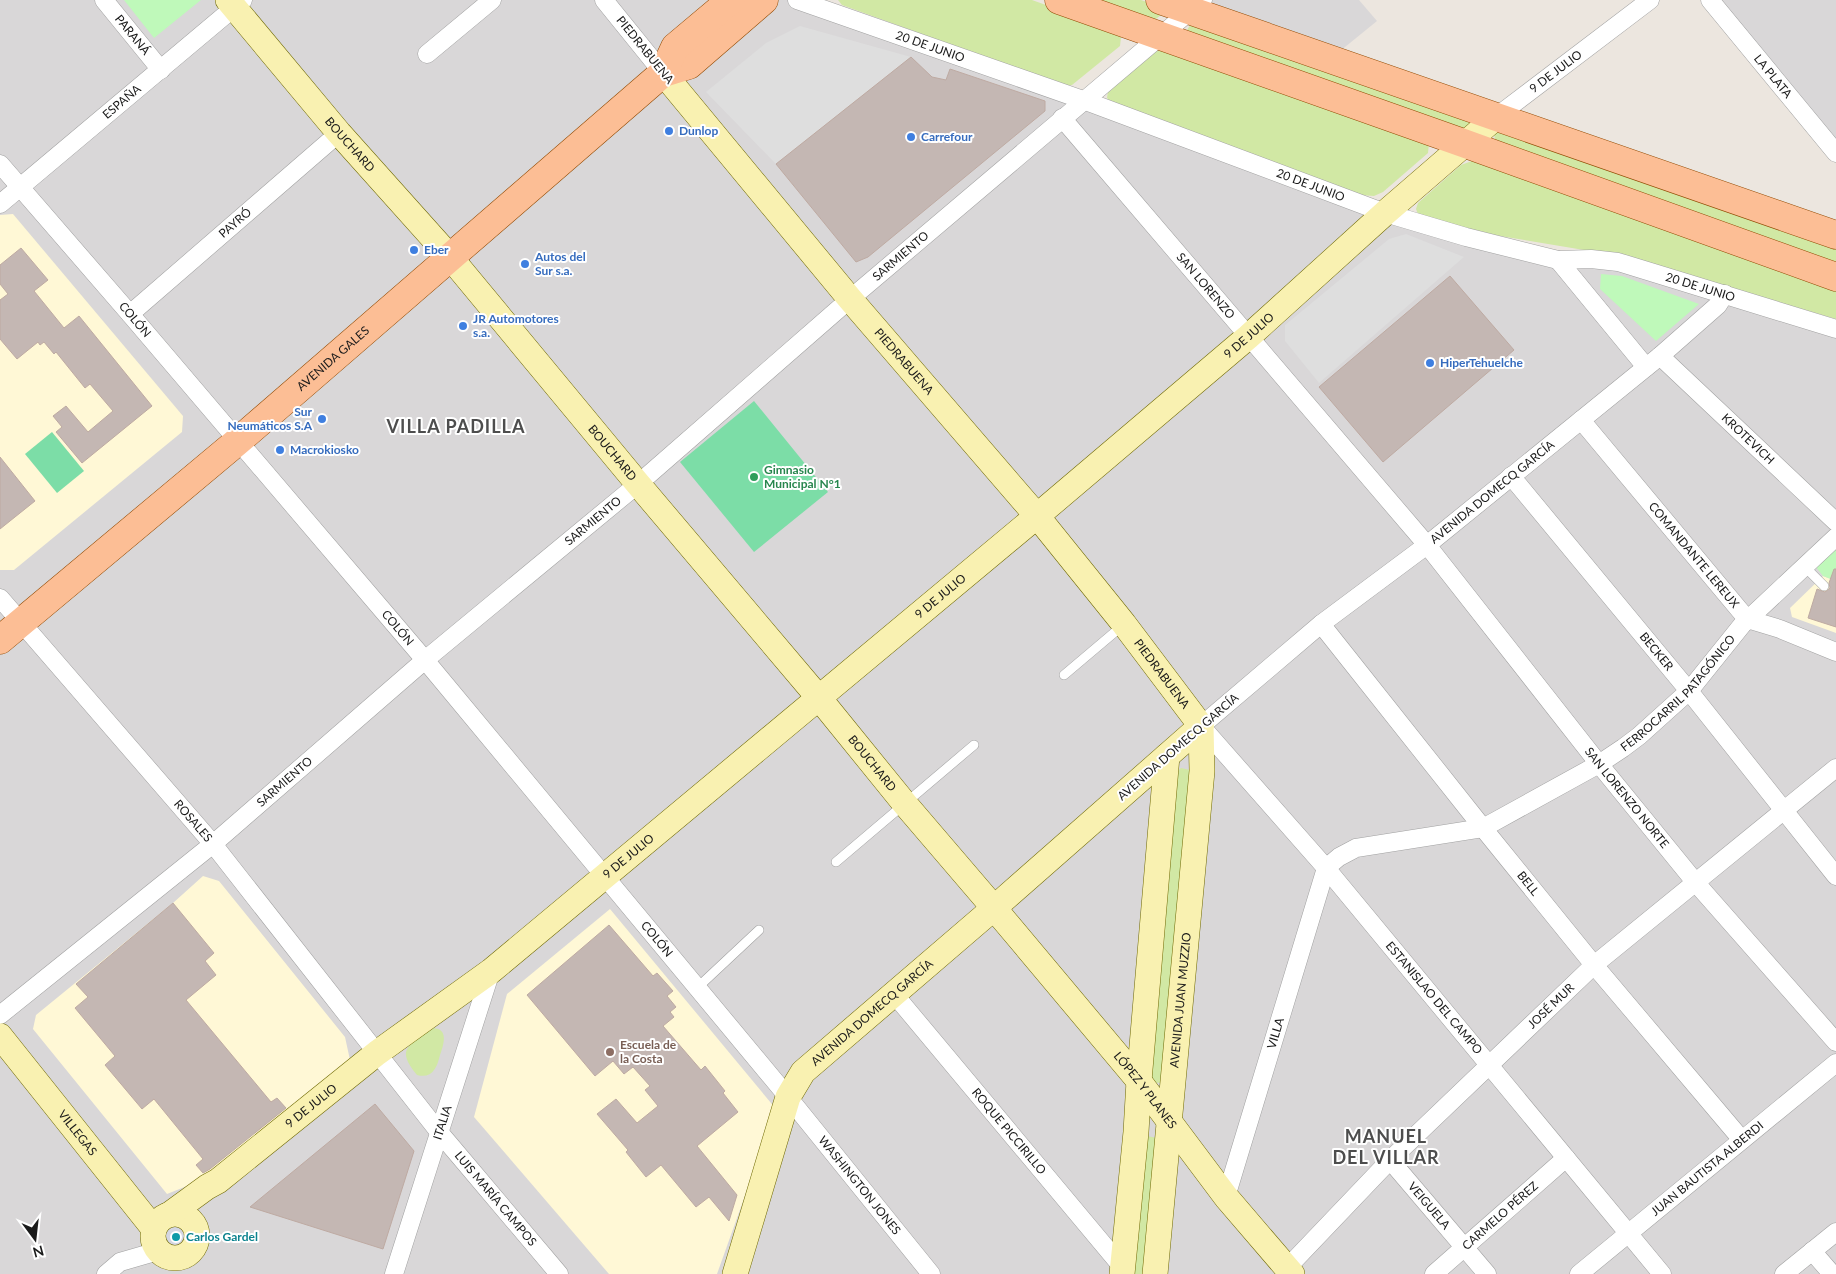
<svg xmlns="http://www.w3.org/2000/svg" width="1836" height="1274" font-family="Lato,sans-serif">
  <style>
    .residential { fill: #d9d7d8 }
    .education { fill: #fff8d6 }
    .grass { fill: #d1e8a4 }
    .park { fill: #bff9ba }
    .pitch { fill: #7cdda7 }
    .parking { fill: #dedede }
    .plaza { fill: #d4d6e2 }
    .building { fill: #c4b7b3; stroke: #beaaa2 }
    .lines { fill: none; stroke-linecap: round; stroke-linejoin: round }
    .lane-casing { stroke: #a1a1a1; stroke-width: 10 }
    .street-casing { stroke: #a1a1a1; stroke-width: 19 }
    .secondary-casing { stroke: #6f6904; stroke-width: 26 }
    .primary-casing { stroke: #914900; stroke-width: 29 }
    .lane { stroke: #fff; stroke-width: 9 }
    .street { stroke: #fff; stroke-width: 18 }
    .secondary { stroke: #f9f1b1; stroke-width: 25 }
    .primary { stroke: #fcbe95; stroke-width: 28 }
    .shop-dot { fill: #3f7fe0; stroke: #fff; stroke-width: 2 }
    .leisure-dot { fill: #2e9e5b; stroke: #fff; stroke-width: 2 }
    .education-dot { fill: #8d6e63; stroke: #fff; stroke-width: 2 }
    .culture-dot { fill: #0f9aa8; stroke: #fff; stroke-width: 2 }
    .labels { text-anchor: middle; stroke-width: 4; stroke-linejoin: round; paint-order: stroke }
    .street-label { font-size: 12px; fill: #1a1a1a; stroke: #fff }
    .shop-label { font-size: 12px; font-weight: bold; fill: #366cbe; stroke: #fff; text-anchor: start }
    .leisure-label { font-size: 12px; font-weight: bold; fill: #27864d; stroke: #fff; text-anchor: start }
    .education-label { font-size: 12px; font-weight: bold; fill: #785e54; stroke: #fff; text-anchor: start }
    .culture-label { font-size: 12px; font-weight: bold; fill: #0d838f; stroke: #fff; text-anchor: start }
    .district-label { font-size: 18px; font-weight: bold; letter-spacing: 1px; fill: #4d4d4d; stroke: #fff }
  </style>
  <rect width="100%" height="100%" fill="#ece6df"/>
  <g class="residential">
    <path d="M0,0H797L1385,213L1591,259L1836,329V1274H0Z"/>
    <path d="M1160,0H1359L1377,21L1329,60Z"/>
    <path d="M1710,0H1836V153Z"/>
  </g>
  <g class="education">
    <path d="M13,214L183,416L182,432L14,570H0V215Z"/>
    <path d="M1823,576L1836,581V633L1792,617L1790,608Z"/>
    <path d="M203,876L219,881L345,1037L350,1060L207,1178L167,1194L33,1029L36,1015L173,903Z"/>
    <path d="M610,909L776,1109L717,1274H609L474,1117L507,994Z"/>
  </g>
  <g class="grass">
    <path d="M838,0H1032L1118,31L1121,37L1120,46L1072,85L1065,86L842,5Z"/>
    <path d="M1082,0H1141L1164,8L1165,12L1152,22Z"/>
    <path d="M1191,24L1466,116L1472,125L1465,130L1191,38L1187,30Z"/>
    <path d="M1162,49L1429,143L1428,153L1383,192L1374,196L1360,195L1114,105L1107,98L1108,91L1154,52Z"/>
    <path d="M1502,128L1836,243V269L1495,142L1494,132Z"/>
    <path d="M1472,161L1489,162L1836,288V319L1620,256L1488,234L1418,214L1416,209L1418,203L1461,165Z"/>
    <path d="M1181,768L1190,770L1164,1079L1159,1083L1152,1082L1148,1077L1177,772Z"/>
    <path d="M432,1028C449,1028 444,1044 440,1055C437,1068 432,1079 417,1075C395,1048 409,1046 432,1028Z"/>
    <path d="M1147,1136L1157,1138L1148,1274H1131Z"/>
  </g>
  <g class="park">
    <path d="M124,0H201L154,38Z"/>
    <path d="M1601,274L1622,276L1699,304L1656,341L1600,289Z"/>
    <path d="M1836,548V581L1823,576L1816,567Z"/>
  </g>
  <g class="pitch">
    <path d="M754,401L828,492L754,552L680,462Z"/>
    <path d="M52,432L84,471L57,493L25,454Z"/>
  </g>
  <g class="parking">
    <path d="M800,26L911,57L776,164L706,92L766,43Z"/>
    <path d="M1406,234L1464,257L1319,383L1285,341V325L1389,239Z"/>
  </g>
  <circle class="plaza" cx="177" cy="1236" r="15"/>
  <g class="building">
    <path d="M911,57L932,77L946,80L950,69L1045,101V111L868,257L856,262L776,164Z"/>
    <path d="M21,248L48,280L34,291L64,328L79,316L152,406L82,463L56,432L62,427L53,416L66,406L88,432L113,411L90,384L85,388L56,352L54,354L44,342L40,345L38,342L17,359L0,339V300L8,294L0,284V265Z"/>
    <path d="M1450,276L1514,350L1383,462L1319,387Z"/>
    <path d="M0,457L35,501L0,529Z"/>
    <path d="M1834,569H1836V627L1808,618L1817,589L1825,592L1830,588L1829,583Z"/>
    <path d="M173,903L214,953L205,961L216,975L186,1000L271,1102L277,1098L286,1108L210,1169L203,1173L196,1165L203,1159L154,1099L142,1109L105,1065L115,1056L75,1008L88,997L76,984Z"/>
    <path d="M609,925L653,976L657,973L673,991L667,996L676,1007L670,1012L674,1017L663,1026L701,1070L705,1066L725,1091L723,1093L738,1112L697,1146L737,1195L729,1221L709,1197L696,1207L661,1165L646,1177L626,1152L628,1150L597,1114L616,1099L637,1123L658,1106L645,1090L650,1086L633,1067L624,1074L613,1061L595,1076L527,995Z"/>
    <path d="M375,1104L414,1151L383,1249L250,1207Z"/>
  </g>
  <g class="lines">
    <defs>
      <g id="lane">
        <path d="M1805,567L1824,586"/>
        <path d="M1064,675L1122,626"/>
        <path d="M836,862L974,745"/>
        <path d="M697,988L759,930"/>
      </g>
      <g id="street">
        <path id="s1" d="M104,0L161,70"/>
        <path d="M604,0L663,73"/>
        <path id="s2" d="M797,0L1083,100L1385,213L1466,237L1558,260L1591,259L1618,262L1836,329"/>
        <path id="s3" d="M1710,0L1836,153"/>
        <path d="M427,54L492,0"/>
        <path id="s4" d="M1496,117L1650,0"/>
        <path id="s5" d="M1062,118L1427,545L1599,764L1696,883L1836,1042"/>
        <path id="s6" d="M0,164L130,314L425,660L788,1097L931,1274"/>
        <path id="s7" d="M0,204L243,0"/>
        <path d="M1558,260L1646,367"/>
        <path id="s8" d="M130,314L339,133"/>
        <path id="s9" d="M1660,356L1836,522"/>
        <path id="s10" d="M1581,420L1747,619L1780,629L1836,652"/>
        <path id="s11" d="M1511,476L1689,691L1836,876"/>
        <path id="s12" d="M0,598L213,844L439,1132L559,1274"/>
        <path id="s13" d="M1321,624L1483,828L1594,965L1742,1140"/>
        <path id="s14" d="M894,994L1123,1268"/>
        <path id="s15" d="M0,1015L213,844L425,660L638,484L850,299L1203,0"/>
        <path id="s16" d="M1390,1160L1487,1274"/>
        <path id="s17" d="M1226,1197L1326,868L1339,857L1356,848L1483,828L1599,764L1623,748L1639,736L1689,691L1742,625L1836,537"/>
        <path d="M1812,1251L1832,1274"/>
        <path id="s18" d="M1287,1268L1390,1160L1594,965L1836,768"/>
        <path d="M106,1274L120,1262L158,1251"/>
        <path id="s19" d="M394,1274L491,971"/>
        <path id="s20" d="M1434,1274L1566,1158"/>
        <path id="s21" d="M1579,1274L1836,1063"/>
        <path id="s22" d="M1662,1274L1326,868L1201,726L1321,624L1427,545L1660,356L1718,305L1725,294"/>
        <path d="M1784,1274L1836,1232"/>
      </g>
      <g id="secondary">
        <path id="s23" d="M228,0L339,133L450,257L638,484L819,698L905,804L994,908L1139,1081L1226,1197L1292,1274"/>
        <path id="s24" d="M663,73L850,299L1037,516L1124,624L1201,726"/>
        <path id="s25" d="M0,1036L154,1229"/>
        <circle cx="175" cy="1236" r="22"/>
        <path id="s26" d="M170,1214L207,1187L218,1181L377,1053L491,971L1037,516L1248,337L1385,213L1496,117"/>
        <path id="s27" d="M735,1274L788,1097L803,1072L994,908L1201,726"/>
        <path d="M1122,1274L1136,1132L1139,1081L1167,756"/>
        <path id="s28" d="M1155,1274L1202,771L1201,726"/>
      </g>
      <g id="primary">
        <path d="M1059,0L1466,144L1836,277"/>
        <path d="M1160,0L1836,235"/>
        <path d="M663,73L689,65L764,0"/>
        <path id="s29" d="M0,640L238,441L663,73L675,47L731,0"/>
      </g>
    </defs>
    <use href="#lane" class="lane-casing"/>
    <use href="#street" class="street-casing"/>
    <use href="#secondary" class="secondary-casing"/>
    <use href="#primary" class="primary-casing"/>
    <use href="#lane" class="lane"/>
    <use href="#street" class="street"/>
    <use href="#secondary" class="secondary"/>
    <use href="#primary" class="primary"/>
  </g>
  <g class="shop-dot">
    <circle cx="669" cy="131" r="5"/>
    <circle cx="911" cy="137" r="5"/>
    <circle cx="414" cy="250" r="5"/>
    <circle cx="525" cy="264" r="5"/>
    <circle cx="463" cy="326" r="5"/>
    <circle cx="1430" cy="363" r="5"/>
    <circle cx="322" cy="419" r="5"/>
    <circle cx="280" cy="450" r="5"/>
  </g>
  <circle class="leisure-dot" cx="754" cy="477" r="5"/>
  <circle class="education-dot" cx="610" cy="1052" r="5"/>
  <circle class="culture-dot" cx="176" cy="1237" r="5"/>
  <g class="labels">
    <g class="street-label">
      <text dy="4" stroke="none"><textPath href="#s1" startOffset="45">PARANÁ</textPath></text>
      <text dy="4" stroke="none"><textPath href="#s2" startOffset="141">20 DE JUNIO</textPath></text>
      <text transform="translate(645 50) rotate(51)" y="4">PIEDRABUENA</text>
      <text dy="4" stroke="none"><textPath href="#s4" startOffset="75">9 DE JULIO</textPath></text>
      <text dy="4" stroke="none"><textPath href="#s3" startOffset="99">LA PLATA</textPath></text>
      <text dy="4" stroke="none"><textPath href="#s7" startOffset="159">ESPAÑA</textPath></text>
      <text dy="4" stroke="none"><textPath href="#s23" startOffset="189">BOUCHARD</textPath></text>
      <text dy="4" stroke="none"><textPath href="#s2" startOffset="546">20 DE JUNIO</textPath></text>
      <text dy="4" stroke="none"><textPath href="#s8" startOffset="139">PAYRÓ</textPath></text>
      <text dy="4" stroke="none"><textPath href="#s15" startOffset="1178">SARMIENTO</textPath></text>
      <text dy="4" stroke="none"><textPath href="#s5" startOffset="221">SAN LORENZO</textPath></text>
      <text dy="4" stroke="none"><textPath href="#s2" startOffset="951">20 DE JUNIO</textPath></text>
      <text dy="4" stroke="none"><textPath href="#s6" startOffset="206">COLÓN</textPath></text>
      <text dy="4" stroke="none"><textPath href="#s26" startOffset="1392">9 DE JULIO</textPath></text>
      <text dy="4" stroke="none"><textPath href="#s29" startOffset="436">AVENIDA GALES</textPath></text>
      <text dy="4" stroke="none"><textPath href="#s24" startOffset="376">PIEDRABUENA</textPath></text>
      <text dy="4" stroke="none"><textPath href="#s9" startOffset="121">KROTEVICH</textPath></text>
      <text dy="4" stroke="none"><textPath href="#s23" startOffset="594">BOUCHARD</textPath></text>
      <text dy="4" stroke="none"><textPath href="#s22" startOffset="1090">AVENIDA DOMECQ GARCÍA</textPath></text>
      <text dy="4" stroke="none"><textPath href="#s15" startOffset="772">SARMIENTO</textPath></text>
      <text dy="4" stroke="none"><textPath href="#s10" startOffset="176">COMANDANTE LEREUX</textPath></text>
      <text dy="4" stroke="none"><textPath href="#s26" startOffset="988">9 DE JULIO</textPath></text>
      <text dy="4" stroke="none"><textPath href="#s6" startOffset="611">COLÓN</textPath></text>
      <text dy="4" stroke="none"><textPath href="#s11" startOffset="228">BECKER</textPath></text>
      <text dy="4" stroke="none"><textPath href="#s24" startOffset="781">PIEDRABUENA</textPath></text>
      <text dy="4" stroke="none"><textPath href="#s17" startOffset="748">FERROCARRIL PATAGÓNICO</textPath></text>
      <text transform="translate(1178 747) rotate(-41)" y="4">AVENIDA DOMECQ GARCÍA</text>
      <text dy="4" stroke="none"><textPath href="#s23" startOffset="999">BOUCHARD</textPath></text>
      <text dy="4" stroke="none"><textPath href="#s15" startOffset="368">SARMIENTO</textPath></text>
      <text dy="4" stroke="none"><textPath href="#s5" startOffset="884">SAN LORENZO NORTE</textPath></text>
      <text dy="4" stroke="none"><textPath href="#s12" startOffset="295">ROSALES</textPath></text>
      <text dy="4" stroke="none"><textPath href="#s26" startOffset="582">9 DE JULIO</textPath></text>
      <text dy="4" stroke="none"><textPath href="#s13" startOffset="332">BELL</textPath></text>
      <text dy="4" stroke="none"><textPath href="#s6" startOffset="1016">COLÓN</textPath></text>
      <text transform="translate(1434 998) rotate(50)" y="4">ESTANISLAO DEL CAMPO</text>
      <text dy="4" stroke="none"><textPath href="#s28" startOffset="275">AVENIDA JUAN MUZZIO</textPath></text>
      <text dy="4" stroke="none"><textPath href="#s18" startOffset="372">JOSÉ MUR</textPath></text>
      <text dy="4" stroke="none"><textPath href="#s27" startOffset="305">AVENIDA DOMECQ GARCÍA</textPath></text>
      <text dy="4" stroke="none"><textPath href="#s17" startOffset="171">VILLA</textPath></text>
      <text dy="4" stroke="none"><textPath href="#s23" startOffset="1425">LÓPEZ Y PLANES</textPath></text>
      <text dy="4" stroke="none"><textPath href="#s26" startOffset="178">9 DE JULIO</textPath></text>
      <text dy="4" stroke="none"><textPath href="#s19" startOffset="159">ITALIA</textPath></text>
      <text dy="4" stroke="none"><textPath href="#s14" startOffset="179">ROQUE PICCIRILLO</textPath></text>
      <text dy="4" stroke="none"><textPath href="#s25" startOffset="124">VILLEGAS</textPath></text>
      <text dy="4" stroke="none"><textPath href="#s21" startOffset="166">JUAN BAUTISTA ALBERDI</textPath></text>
      <text dy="4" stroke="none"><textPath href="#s6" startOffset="1335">WASHINGTON JONES</textPath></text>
      <text dy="4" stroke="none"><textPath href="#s12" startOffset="779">LUIS MARÍA CAMPOS</textPath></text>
      <text dy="4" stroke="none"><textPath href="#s16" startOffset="60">VEIGUELA</textPath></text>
      <text dy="4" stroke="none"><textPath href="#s20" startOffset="88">CARMELO PÉREZ</textPath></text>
    </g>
    <g class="shop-label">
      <text x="679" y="135">Dunlop</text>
      <text x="921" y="141">Carrefour</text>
      <text x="424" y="254">Eber</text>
      <text x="535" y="261">Autos del<tspan x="535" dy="14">Sur s.a.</tspan></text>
      <text x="473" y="323">JR Automotores<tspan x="473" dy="14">s.a.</tspan></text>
      <text x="1440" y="367">HiperTehuelche</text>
      <text x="312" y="416" text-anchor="end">Sur<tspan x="312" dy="14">Neumáticos S.A</tspan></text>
      <text x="290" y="454">Macrokiosko</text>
    </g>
    <g class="leisure-label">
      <text x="764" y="474">Gimnasio<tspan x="764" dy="14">Municipal N°1</tspan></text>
    </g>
    <g class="education-label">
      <text x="620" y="1049">Escuela de<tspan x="620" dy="14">la Costa</tspan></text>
    </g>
    <g class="culture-label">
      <text x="186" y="1241">Carlos Gardel</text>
    </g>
    <g class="district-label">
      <text x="456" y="433">VILLA PADILLA</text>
      <text x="1386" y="1143">MANUEL<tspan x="1386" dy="21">DEL VILLAR</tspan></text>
    </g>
  </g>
  <g transform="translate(35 1239) rotate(165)" stroke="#ffffff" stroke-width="4" paint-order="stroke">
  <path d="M0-4L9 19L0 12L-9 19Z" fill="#1a1a1a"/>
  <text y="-8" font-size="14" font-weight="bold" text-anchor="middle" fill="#1a1a1a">N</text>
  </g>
</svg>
